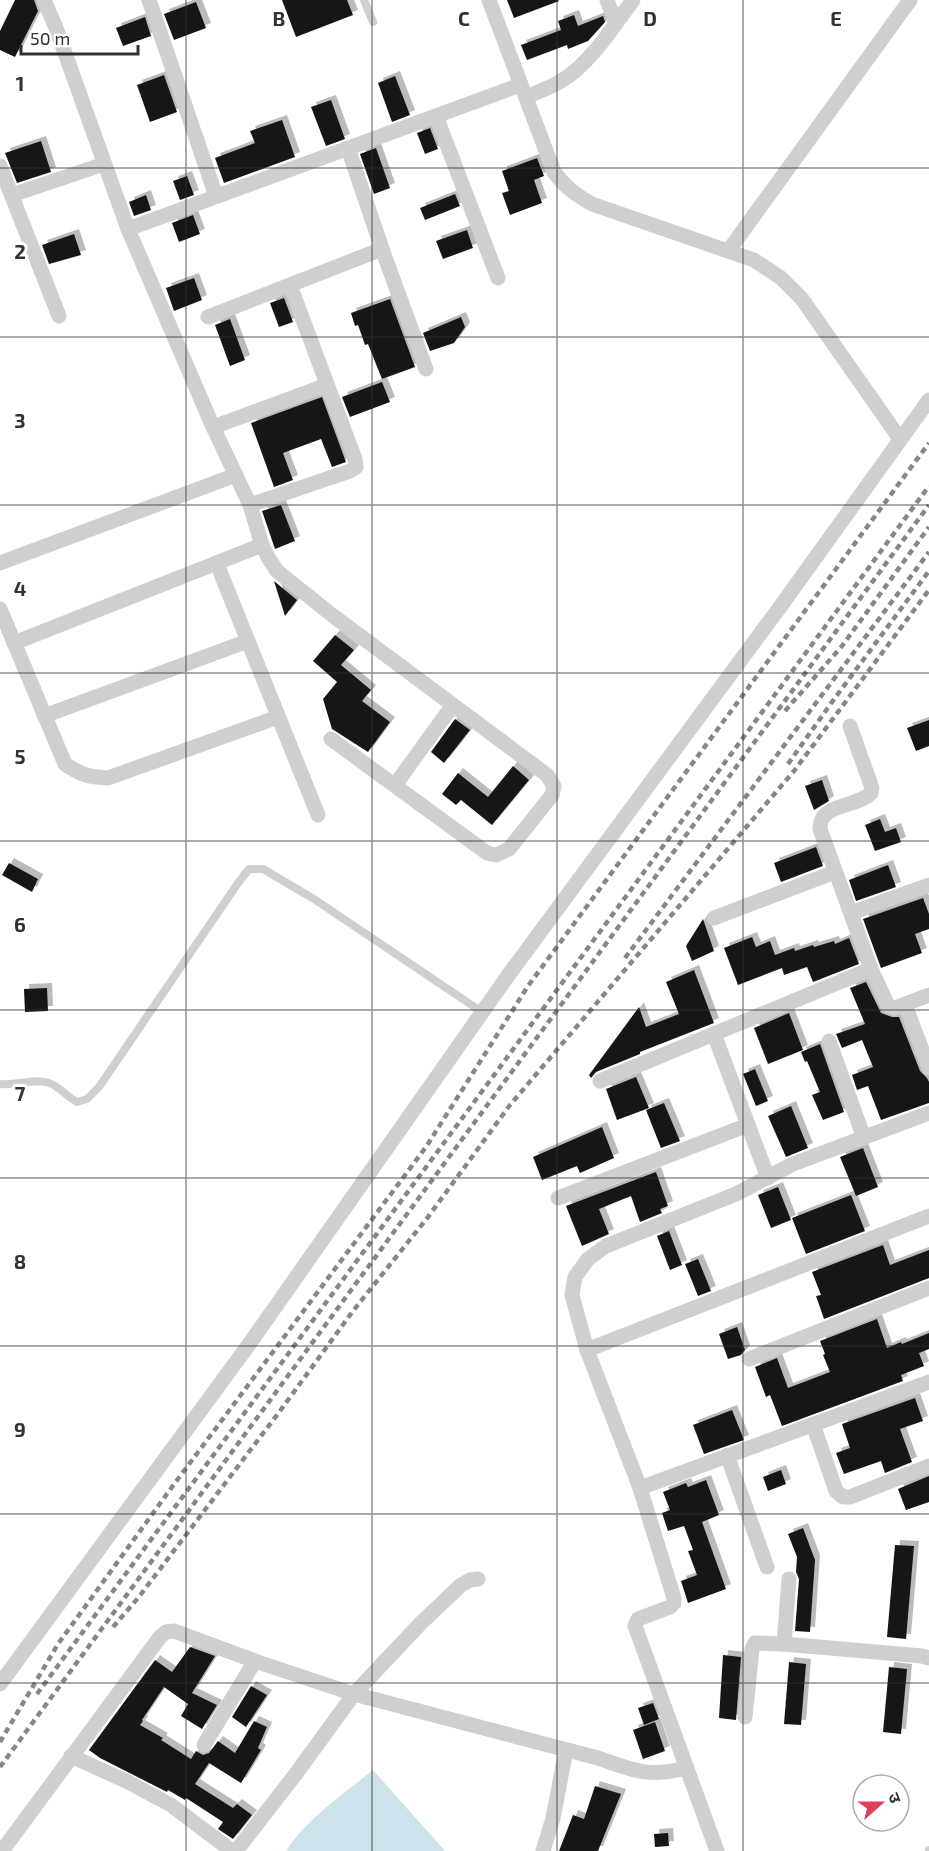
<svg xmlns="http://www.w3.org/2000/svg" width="929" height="1851" font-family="'Exo 2','Noto Sans Devanagari',sans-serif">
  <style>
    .water { fill: #cde2ea }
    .building { fill: #191919; filter: url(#shadow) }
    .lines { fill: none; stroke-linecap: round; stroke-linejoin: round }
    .lane { stroke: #cfcfcf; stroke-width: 8 }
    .street { stroke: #cfcfcf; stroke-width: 15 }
    .rail { stroke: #878787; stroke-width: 4.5; stroke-dasharray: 6 4.5; stroke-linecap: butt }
    .grid { fill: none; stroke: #323232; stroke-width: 1.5; stroke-opacity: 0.55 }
    .grid-label { font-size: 20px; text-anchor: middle; font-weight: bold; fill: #323232; stroke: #fff; stroke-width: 6; stroke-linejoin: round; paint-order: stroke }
  </style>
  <defs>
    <filter id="shadow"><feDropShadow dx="5" dy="-5" stdDeviation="0" flood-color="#0004"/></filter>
  </defs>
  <rect width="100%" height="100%" fill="#fff"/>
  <path class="water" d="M373,1770L445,1851H286C308,1818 342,1795 373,1770Z"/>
  <g class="building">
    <path d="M15,0H34L38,11L15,57L0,50V31Z"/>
    <path d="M282,0H347L353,15L296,37Z"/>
    <path d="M507,0H558L559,1L514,18Z"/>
    <path d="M196,2L206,28L174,40L164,14Z"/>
    <path d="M574,15L578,26L603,16L605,22L588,41L568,49L567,45L527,60L521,45L561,30L558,21Z"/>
    <path d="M145,17L151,36L123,46L116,28Z"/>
    <path d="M164,75L177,112L150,122L137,85Z"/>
    <path d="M395,76L410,115L392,122L378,83Z"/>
    <path d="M331,100L345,139L326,146L311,107Z"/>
    <path d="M282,120L295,157L224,183L215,158L255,143L250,131Z"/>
    <path d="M430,128L438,149L425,154L417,133Z"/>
    <path d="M41,141L51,172L17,183L5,153Z"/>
    <path d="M376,148L390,188L374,194L360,154Z"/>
    <path d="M537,158L544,176L534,180L542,203L510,215L502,193L509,191L502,171Z"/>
    <path d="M187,176L194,195L180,200L173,181Z"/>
    <path d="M455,194L460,206L425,220L420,208Z"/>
    <path d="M146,195L151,210L134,216L129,202Z"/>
    <path d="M193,215L200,234L179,242L172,223Z"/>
    <path d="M467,230L473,248L443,259L436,241Z"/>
    <path d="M74,234L81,255L49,264L42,245Z"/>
    <path d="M194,278L202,300L174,311L166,288Z"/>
    <path d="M284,298L293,322L279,327L270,303Z"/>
    <path d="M390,299L415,367L382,379L368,344L365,345L358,325L355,326L351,313Z"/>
    <path d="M461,317L465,327L454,343L430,351L423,333Z"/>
    <path d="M230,319L245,360L230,366L215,325Z"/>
    <path d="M382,382L390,402L350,417L342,397Z"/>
    <path d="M322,397L346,462L332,467L321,439L283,453L293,480L274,487L251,423Z"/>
    <path d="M281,505L295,541L275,549L262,511Z"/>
    <path d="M274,581L297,600L285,616Z"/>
    <path d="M335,635L354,650L341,665L371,690L362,701L390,722L368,752L332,729L323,699L337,682L313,661Z"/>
    <path d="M455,719L470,730L444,763L431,752Z"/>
    <path d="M929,720V746L916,751L907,728Z"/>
    <path d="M513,766L529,780L492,825L461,800L456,805L442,794L458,773L488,797Z"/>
    <path d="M822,780L829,801L814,810L805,786Z"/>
    <path d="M880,819L885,832L896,828L901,842L875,851L865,825Z"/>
    <path d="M816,847L823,866L781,882L774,863Z"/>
    <path d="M9,863L38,879L32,892L2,875Z"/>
    <path d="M888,865L896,887L856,901L849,880Z"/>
    <path d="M923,898L929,914V929L915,934L922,953L881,968L863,919Z"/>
    <path d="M703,919L714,951L692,961L686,946Z"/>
    <path d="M752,937L756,947L770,941L775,955L794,948L795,951L813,945L814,947L834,941L835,944L849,938L859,964L813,982L807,967L784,975L782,968L738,985L724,948Z"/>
    <path d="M694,970L714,1023L640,1052V1054L596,1072L591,1078L589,1075L639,1007L646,1027L679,1014L666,982Z"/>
    <path d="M866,982L881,1013L892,1017H899L920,1071L927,1078L929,1082V1103L881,1120L868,1086L857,1090L852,1075L873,1067L862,1040L842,1048L836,1034L865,1024L850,988Z"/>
    <path d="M47,988L48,1011L25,1012L24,989Z"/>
    <path d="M789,1013L803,1050L768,1064L754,1028Z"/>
    <path d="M820,1044L844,1112L823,1120L812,1095L820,1092L807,1061L805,1062L801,1052Z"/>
    <path d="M755,1069L768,1101L756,1106L743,1074Z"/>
    <path d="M636,1077L649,1108L617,1120L606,1089Z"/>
    <path d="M664,1103L680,1141L661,1148L646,1110Z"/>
    <path d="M791,1106L808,1148L786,1157L768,1116Z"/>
    <path d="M602,1127L614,1158L580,1173L577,1166L542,1180L533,1157Z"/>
    <path d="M863,1148L878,1187L856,1196L840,1157Z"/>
    <path d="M656,1172L668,1206L660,1209L662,1213L640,1222L631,1196L599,1209L609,1234L582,1246L566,1206Z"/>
    <path d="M778,1187L791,1220L771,1228L758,1195Z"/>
    <path d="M851,1195L865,1231L806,1254L792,1218Z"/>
    <path d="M669,1231L682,1265L670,1270L657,1236Z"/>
    <path d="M883,1245L890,1265L929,1250V1278L824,1319L816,1296L821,1295L812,1272Z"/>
    <path d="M698,1259L711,1291L698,1296L685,1264Z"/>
    <path d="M877,1319L887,1348L901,1342L902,1344L929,1333V1349L919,1353L924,1366L901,1375L903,1381L782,1426L770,1395L766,1397L755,1367L777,1358L788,1388L830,1372L823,1355L825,1354L820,1341Z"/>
    <path d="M737,1327L745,1350L741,1355L728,1359L719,1334Z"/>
    <path d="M915,1398L923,1421L900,1429L912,1462L885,1473L881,1461L844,1474L836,1453L850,1448L842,1424Z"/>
    <path d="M732,1410L744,1440L704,1454L693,1425Z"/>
    <path d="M781,1470L786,1484L768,1491L763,1477Z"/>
    <path d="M929,1476V1502L906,1510L898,1489Z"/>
    <path d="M706,1480L719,1515L702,1522L726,1589L688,1603L681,1581L697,1575L688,1551L693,1550L684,1526L668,1531L662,1513L670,1510L663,1492L686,1483L688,1487Z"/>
    <path d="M803,1528L815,1560L810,1632L795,1631L799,1579L796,1572L797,1557L788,1534Z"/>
    <path d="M895,1545L914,1546L906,1639L887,1637Z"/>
    <path d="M190,1647L215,1656L192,1693L217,1705L202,1729L181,1716L188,1704L164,1687L142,1720L143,1721L140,1725L163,1738L161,1740L191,1759L196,1751L203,1755L209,1753L218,1741L235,1753L254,1721L267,1727L258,1748L261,1750L241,1783L209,1763L195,1784L233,1808L237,1804L252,1815L233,1839L218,1829L223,1822L186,1798L185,1800L168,1790L167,1792L100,1758L89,1750L155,1660L172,1672Z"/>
    <path d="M723,1655L741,1657L736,1720L719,1718Z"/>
    <path d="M789,1662L806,1664L801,1725L784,1724Z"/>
    <path d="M889,1667L907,1669L901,1734L883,1732Z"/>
    <path d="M251,1686L267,1695L246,1727L232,1717Z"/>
    <path d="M653,1703L659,1719L644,1725L638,1708Z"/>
    <path d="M655,1722L665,1751L643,1759L633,1730Z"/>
    <path d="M595,1786L621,1794L598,1851H559L573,1815L584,1819Z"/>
    <path d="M668,1833L669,1846L655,1847L654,1834Z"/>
  </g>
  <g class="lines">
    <g class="lane">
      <path d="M364,0L373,22"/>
      <path d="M0,1084C16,1086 33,1078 49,1083C59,1086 67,1097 77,1102L87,1099L99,1087L238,883L249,869H263L314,899L482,1012"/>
      <path d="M929,1851V1850"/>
    </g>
    <g class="street">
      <path d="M44,0L56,28L128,229L213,427L250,505L262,545L269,559L277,571L332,615L547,775L554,786L552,795L509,849L496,855L487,853L331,739"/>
      <path d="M149,0L216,196"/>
      <path d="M489,0L554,172C565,187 576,195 592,204L754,260L781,278L802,299L900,439"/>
      <path d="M607,0L616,24"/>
      <path d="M526,97C537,92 550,88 561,81C589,65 614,26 633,0"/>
      <path d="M436,116L498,278"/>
      <path d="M348,148L382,249L426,369"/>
      <path d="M0,166L59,316"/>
      <path d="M12,195L104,164"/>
      <path d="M128,229L520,85"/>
      <path d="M729,250L910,0"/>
      <path d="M208,317L382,249"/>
      <path d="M213,427L327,385"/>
      <path d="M250,505L350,471L356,467L355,459L290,285"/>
      <path d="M0,563L236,475"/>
      <path d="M217,564L318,815"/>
      <path d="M0,609L65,764C81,775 89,777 108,778L278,717"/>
      <path d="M14,643L262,545"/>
      <path d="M44,716L248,641"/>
      <path d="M850,726L872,788L871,793C856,808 819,803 820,829L871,969L888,1006L895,1008L929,995"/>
      <path d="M395,785L453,705"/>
      <path d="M851,913L929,885"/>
      <path d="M714,918L835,872"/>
      <path d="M905,1005L929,1068"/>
      <path d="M714,1034L768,1178"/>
      <path d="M829,1041L864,1138"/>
      <path d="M600,1081L871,969"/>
      <path d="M558,1198L748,1125"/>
      <path d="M587,1350L929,1216"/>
      <path d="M749,1359L929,1288"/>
      <path d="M813,1424L836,1491L843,1497H850L929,1466"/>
      <path d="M727,1455L767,1567"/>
      <path d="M640,1488L929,1382"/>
      <path d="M784,1644L789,1579"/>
      <path d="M0,1684L250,1343L507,977L780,607L929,400"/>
      <path d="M745,1717L752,1649L755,1643L784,1644L922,1656L929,1658"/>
      <path d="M204,1745L255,1661"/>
      <path d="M71,1756L126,1781L171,1805L232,1851"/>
      <path d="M2,1851L160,1637L166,1632L174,1631L255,1661L354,1694L598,1758C633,1770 648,1778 686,1768"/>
      <path d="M236,1851L295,1775L354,1694L420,1624L461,1585L470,1580L478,1579"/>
      <path d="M543,1851L553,1818L566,1750"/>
      <path d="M717,1851L635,1626L638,1619L670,1607L674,1603V1598L640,1488L587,1350L572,1295L575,1277L588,1259L606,1246L736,1194L793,1164L929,1113"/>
    </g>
    <g class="rail">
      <path d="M785,711L842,646L929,527"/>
      <path d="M788,764L832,702L929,571"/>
      <path d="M625,958L929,552"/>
      <path d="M113,1627L138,1598L280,1411L353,1311L428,1217L510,1105L794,771L929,590"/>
      <path d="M37,1694L929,486"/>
      <path d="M0,1742L58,1644L172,1487L426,1147L528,986L929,443"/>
      <path d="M0,1767L929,505"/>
    </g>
  </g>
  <path class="grid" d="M186,0V1851M372,0V1851M557,0V1851M743,0V1851M0,168H929M0,337H929M0,505H929M0,673H929M0,841H929M0,1010H929M0,1178H929M0,1346H929M0,1514H929M0,1683H929"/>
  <g class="grid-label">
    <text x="279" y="26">B</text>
    <text x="464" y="26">C</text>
    <text x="650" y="26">D</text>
    <text x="836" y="26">E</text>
    <text x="20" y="91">1</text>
    <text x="20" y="259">2</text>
    <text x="20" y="428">3</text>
    <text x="20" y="596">4</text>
    <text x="20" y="764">5</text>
    <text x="20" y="932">6</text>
    <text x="20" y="1101">7</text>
    <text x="20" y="1269">8</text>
    <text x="20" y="1437">9</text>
  </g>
  <g transform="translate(881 1803) rotate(69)"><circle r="28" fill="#ffffff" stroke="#adadad" stroke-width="1.5"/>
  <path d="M0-4.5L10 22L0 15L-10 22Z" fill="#de405c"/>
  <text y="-9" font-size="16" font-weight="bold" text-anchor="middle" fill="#323232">उ</text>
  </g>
  <path d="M21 45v9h117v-9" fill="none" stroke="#323232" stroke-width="3"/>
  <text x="30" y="45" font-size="18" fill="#323232" stroke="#ffffff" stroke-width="4.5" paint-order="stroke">50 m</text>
</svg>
